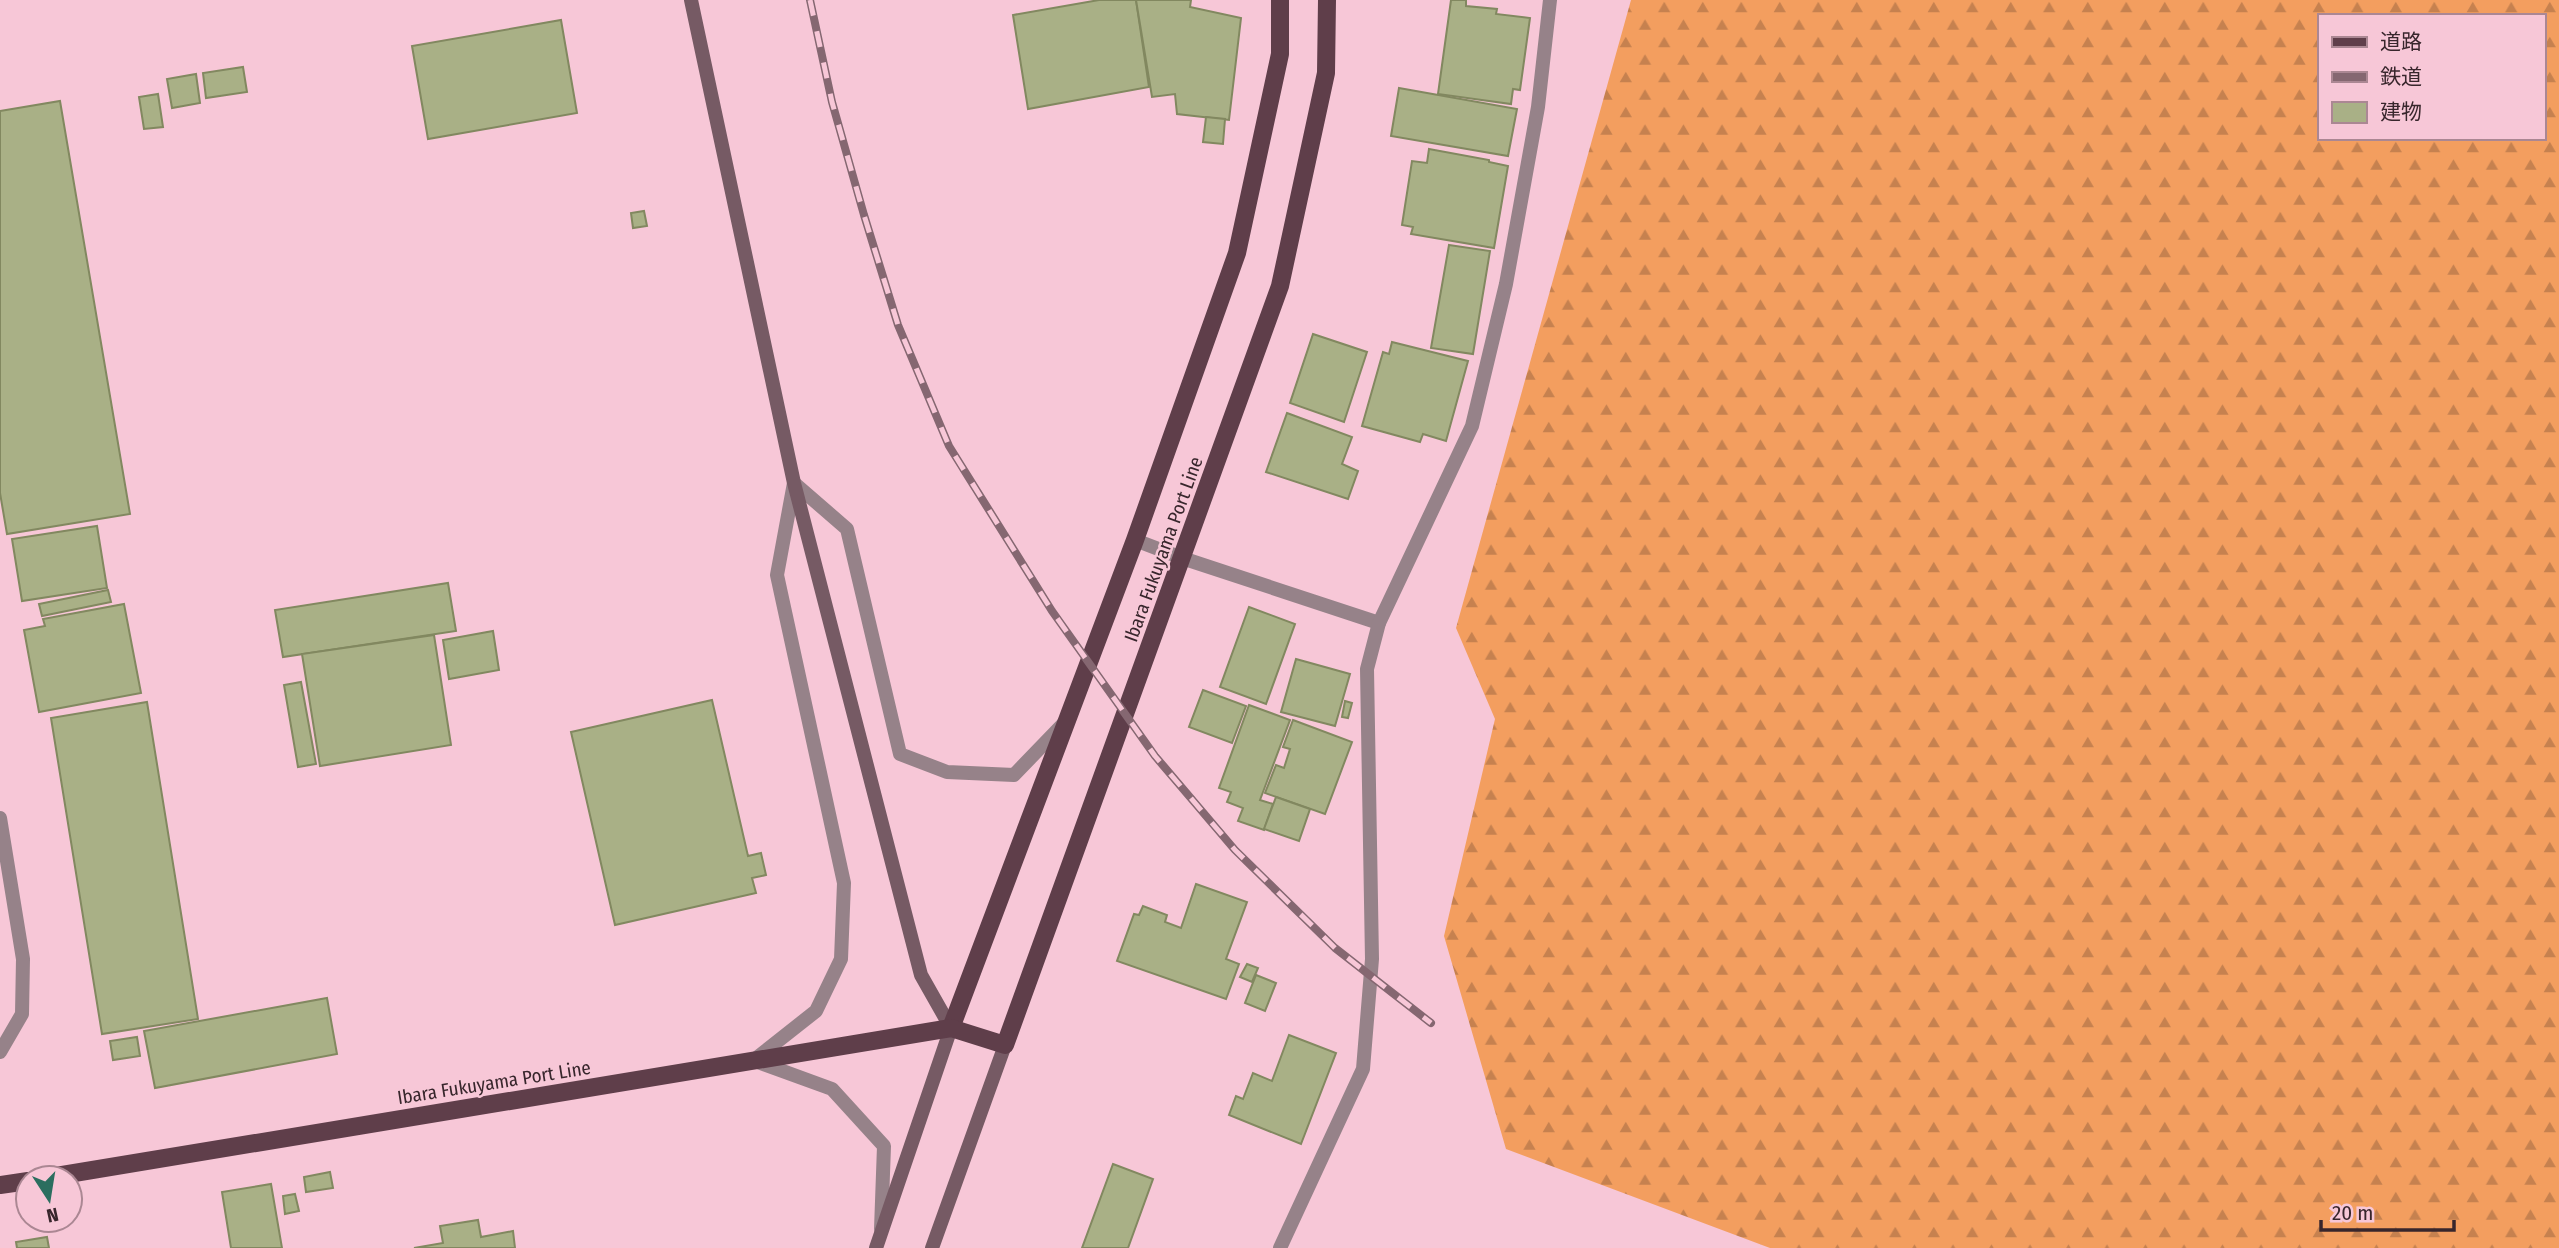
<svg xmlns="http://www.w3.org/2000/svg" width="2559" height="1248" font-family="'Fira Sans Condensed','Noto Sans JP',sans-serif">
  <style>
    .forest { fill: url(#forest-firs); fill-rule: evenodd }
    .building { fill: #a9b086; stroke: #828860; stroke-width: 2 }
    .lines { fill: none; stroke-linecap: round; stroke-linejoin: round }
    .lane { stroke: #968289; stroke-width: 14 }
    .street { stroke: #968289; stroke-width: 14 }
    .secondary { stroke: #765a64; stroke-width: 14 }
    .primary { stroke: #5f3e4a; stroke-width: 18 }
    .rail-casing { stroke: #856771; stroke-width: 8 }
    .rail { stroke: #f7c7d7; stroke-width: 5; stroke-dasharray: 16; stroke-linecap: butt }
    .labels { text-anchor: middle; stroke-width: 5; stroke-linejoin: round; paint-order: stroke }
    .street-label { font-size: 19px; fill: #38262c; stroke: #f7c7d7 }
  </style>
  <defs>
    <pattern id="forest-firs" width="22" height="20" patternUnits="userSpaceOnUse" patternTransform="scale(1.75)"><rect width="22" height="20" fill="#f39e5f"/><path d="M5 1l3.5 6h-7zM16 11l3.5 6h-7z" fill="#c6814f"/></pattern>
  </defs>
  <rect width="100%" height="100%" fill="#f7c7d7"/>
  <path class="forest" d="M1631,0H2559V1248H1770L1506,1149L1444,936L1495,719L1456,628ZM2319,16H2543V138H2319Z"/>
  <g class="building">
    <path d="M1099,0H1136L1149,87L1028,109L1013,15Z"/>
    <path d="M1136,0H1191L1190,7L1241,18L1229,120L1177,114L1175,94L1152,97Z"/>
    <path d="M1451,0H1466V6L1497,9L1496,14L1530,18L1520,90L1513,89L1511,104L1438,94Z"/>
    <path d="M561,20L577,113L428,139L412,46Z"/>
    <path d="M243,67L247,92L206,98L203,73Z"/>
    <path d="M196,74L200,103L172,108L167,79Z"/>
    <path d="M1399,88L1517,109L1508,156L1391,136Z"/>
    <path d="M158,94L163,127L144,129L139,97Z"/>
    <path d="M60,101L130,514L7,534L0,493V111Z"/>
    <path d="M1206,117L1225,119L1223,144L1203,142Z"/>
    <path d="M1429,149L1489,160V162L1508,166L1494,248L1411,234L1413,227L1402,225L1412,161L1427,163Z"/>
    <path d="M644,211L647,226L633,228L631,213Z"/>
    <path d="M1449,245L1490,251L1473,354L1431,348Z"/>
    <path d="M1313,334L1367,352L1344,422L1290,403Z"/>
    <path d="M1392,342L1468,361L1446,441L1423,434L1420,442L1362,426L1383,352L1389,354Z"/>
    <path d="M1287,413L1352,437L1342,464L1358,471L1348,499L1266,472Z"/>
    <path d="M97,526L107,588L22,601L12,539Z"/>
    <path d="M448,583L456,631L283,657L275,610Z"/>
    <path d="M108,590L111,602L42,616L39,604Z"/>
    <path d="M124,604L141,693L39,712L24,630L45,626L43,619Z"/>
    <path d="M1249,607L1295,624L1266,704L1220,687Z"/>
    <path d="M493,631L499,670L449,679L443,640Z"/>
    <path d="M434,635L451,745L320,766L302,654Z"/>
    <path d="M1296,659L1350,674L1335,726L1281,712Z"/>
    <path d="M301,682L316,764L298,767L284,685Z"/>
    <path d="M1203,690L1246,706L1232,743L1189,727Z"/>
    <path d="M712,700L748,856L761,853L766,875L752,878L756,893L615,925L571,732Z"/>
    <path d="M1345,701L1352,703L1348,718L1342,717Z"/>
    <path d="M147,702L198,1019L102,1034L51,718Z"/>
    <path d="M1249,705L1290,720L1260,800L1273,804L1264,830L1238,821L1243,808L1227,802L1231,792L1219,788Z"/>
    <path d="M1293,720L1352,742L1325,814L1265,793L1276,765L1284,768L1290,749L1283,747Z"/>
    <path d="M1276,797L1310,809L1299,841L1264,829Z"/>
    <path d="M1196,884L1247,902L1226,959L1239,964L1226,999L1117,961L1134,914L1139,915L1143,906L1167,915L1165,922L1181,928Z"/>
    <path d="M1247,964L1258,968L1252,982L1240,977Z"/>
    <path d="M1256,975L1276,983L1265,1011L1245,1003Z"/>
    <path d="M327,998L337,1054L155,1088L144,1031Z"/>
    <path d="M1289,1035L1336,1053L1301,1144L1229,1115L1236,1096L1243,1099L1253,1073L1272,1081Z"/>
    <path d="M137,1037L140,1056L113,1060L110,1041Z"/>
    <path d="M1113,1164L1153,1179L1128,1248H1082Z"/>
    <path d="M330,1172L333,1188L306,1192L304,1177Z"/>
    <path d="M271,1184L282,1248H231L222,1192Z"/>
    <path d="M295,1194L299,1211L285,1214L283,1196Z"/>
    <path d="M478,1220L481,1237L513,1231L515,1248H414L443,1243L440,1226Z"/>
    <path d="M47,1237L49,1248H17L16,1242Z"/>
  </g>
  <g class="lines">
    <path class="lane" d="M0,818L23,959L22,1014L0,1052"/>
    <g class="street">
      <path d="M794,483L847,529L900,754L947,772L1014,775L1065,722"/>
      <path d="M1135,540L1182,558L1379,623"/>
      <path d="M754,1060L816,1011L841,959L844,883L777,575L794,483"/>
      <path d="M755,1061L832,1089L884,1146L881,1229"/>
      <path d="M1280,1248L1363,1069L1372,959L1367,669L1379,623L1472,426L1506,284L1538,107L1550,0"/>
    </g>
    <g class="secondary">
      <path d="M691,0L794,483L921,975L951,1028L876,1248"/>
      <path d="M932,1248L1005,1045"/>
    </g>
    <g class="primary">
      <path d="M951,1028L1135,540L1237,253L1280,54V0"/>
      <path d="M44,1178L951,1028L1005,1045L1280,286L1326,73L1327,0"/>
      <path d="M0,1185L28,1181"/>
    </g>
    <defs>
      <path id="rail" d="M810,0L832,102L864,215L898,325L949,446L1052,611L1155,756L1235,850L1335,948L1431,1023"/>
    </defs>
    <use href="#rail" class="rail-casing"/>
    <use href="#rail" class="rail"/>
  </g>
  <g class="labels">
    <g class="street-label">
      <text transform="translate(1163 549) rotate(-70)" y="7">Ibara Fukuyama Port Line</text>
      <text transform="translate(494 1082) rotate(-9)" y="7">Ibara Fukuyama Port Line</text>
    </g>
  </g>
  <rect x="2318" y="14" width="228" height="126" fill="#f7c7d7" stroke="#ab8793" stroke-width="2"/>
  <rect x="2332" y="37" width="35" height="10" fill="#5f3e4a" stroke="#ab8793" stroke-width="2"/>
  <text x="2380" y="49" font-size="21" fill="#38262c">道路</text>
  <rect x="2332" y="72" width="35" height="10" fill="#856771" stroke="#ab8793" stroke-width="2"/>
  <text x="2380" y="84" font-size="21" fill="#38262c">鉄道</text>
  <rect x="2332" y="102" width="35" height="21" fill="#a9b086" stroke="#ab8793" stroke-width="2"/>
  <text x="2380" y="119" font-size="21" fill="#38262c">建物</text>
  <g transform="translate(49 1199) rotate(168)"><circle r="33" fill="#f7c7d7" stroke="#ab8793" stroke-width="2"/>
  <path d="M0-5L12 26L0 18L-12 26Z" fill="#2b6e5f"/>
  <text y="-10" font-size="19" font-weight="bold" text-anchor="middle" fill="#38262c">N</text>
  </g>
  <path d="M2321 1220v10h133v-10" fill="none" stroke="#38262c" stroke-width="3.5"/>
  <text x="2332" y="1220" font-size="21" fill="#38262c" stroke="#f7c7d7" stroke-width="5" paint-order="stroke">20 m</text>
</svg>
